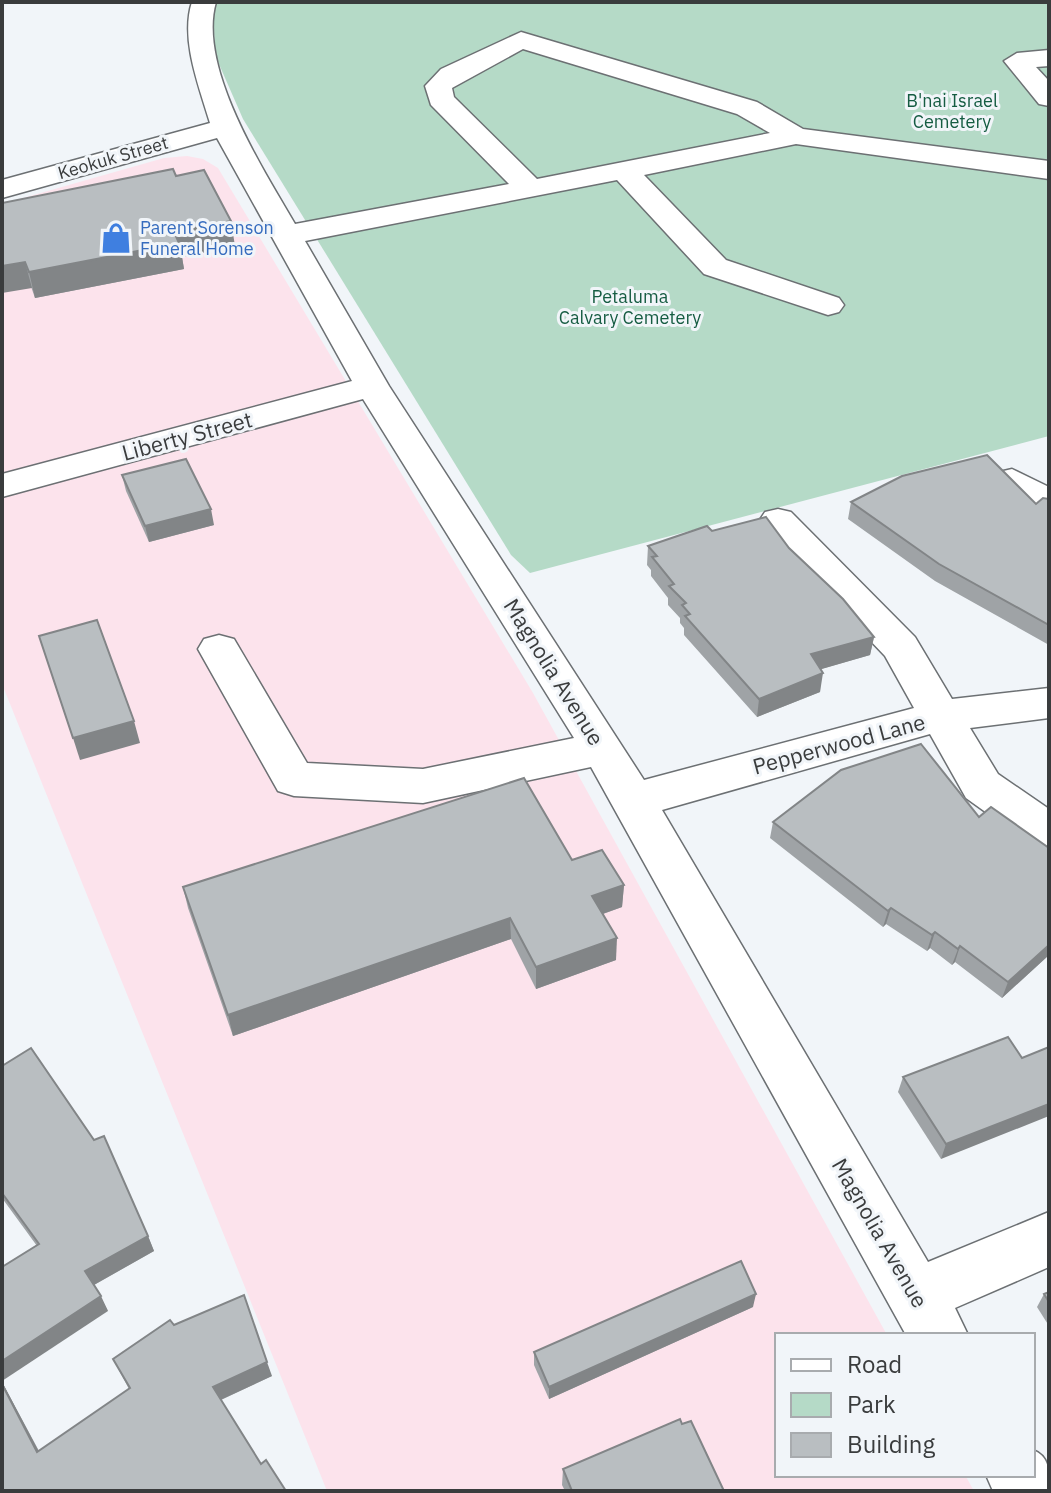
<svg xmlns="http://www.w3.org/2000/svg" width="1051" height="1493" font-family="'IBM Plex Sans',sans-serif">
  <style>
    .commercial { fill: #fce3ec }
    .green { fill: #b5dac7 }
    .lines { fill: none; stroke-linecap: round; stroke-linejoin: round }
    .minor-casing { stroke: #6c7073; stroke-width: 3 }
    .minor { fill: #fff; fill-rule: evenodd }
    .wall { fill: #9fa3a6 }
    .shaded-wall { fill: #828587 }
    .building { fill: #b9bec1; stroke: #828587; stroke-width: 2 }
    .labels { text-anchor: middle; stroke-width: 6; stroke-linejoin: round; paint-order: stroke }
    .far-park-label { font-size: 18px; fill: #155c42; stroke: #f1f5f9 }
    .far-street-label { font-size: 18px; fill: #3a3c3d; stroke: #f1f5f9 }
    .far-shop-label { font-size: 18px; fill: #366cbe; stroke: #f1f5f9; text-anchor: start }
    .street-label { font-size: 22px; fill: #3a3c3d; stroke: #f1f5f9 }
  </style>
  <rect width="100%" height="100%" fill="#f1f5f9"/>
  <path class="commercial" d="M187,156L203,159L218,168L533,693L887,1335H777V1475H965L974,1491H327L2,684V204L164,158Z"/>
  <path class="green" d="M213,2H1049V436L530,573L511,555L243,119L215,55Z"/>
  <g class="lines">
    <defs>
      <g id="minor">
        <path d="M192,2H216C197,67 263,169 295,224L509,184L431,105L425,86L441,69L521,32L757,102L803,129L1049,161V179L796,144L644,175L726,260L839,298L844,305L839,312L828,315L704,274L617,180L305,241L389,386L644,780L914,708L885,656L765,530L759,521L765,512L778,509L791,512L915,637L952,699L1049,688V718L970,728L998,774L1049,809V851L1033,846L966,798L930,734L662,810L928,1262L1049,1212V1267L955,1308L968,1335H906L591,767L423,803L294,796L278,791L198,649L204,639L219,635L234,639L307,763L423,769L574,738L363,399L2,497V474L352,381L217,138L2,198V180L210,123C199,86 180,39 192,2ZM523,49L737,114L770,133L537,179L454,97L452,88Z"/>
        <path d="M1049,50V66L1036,67L1049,81V106L1039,104L1004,61L1017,53Z"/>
        <path d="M1012,469L1049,487V515C1030,510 1005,497 993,480L999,472Z"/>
        <path d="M1033,1450C1051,1457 1049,1474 1049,1491H993L986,1475H1033Z"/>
      </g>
    </defs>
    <use href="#minor" class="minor-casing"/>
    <use href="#minor" class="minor"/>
  </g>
  <g class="wall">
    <path d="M176,176L235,246L182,257L184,269L35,298L2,203Z"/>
    <path d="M122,475L214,525L149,542L126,491Z"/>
    <path d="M1049,499V645L935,581L848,519L851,502L1036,504Z"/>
    <path d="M712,531L789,548L874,637L870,655L821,669L820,692L757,717L684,635V628L680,623V618L668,605V598L651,576V570L647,565L648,546Z"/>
    <path d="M979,817L1049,848V955L1002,998L955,962L952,965L930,948L927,951L886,924L883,927L770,838L773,822Z"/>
    <path d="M572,860L624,885L622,907L603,914L616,960L536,989L511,939L233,1036L188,908L183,887Z"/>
    <path d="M1022,1058L941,1159L898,1092L903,1077Z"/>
    <path d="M2,1066L148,1236L154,1251L94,1285L108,1311L37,1246L2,1198Z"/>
    <path d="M1049,1292V1326L1037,1307L1044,1294Z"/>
    <path d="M753,1307L549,1399L534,1365V1352Z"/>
    <path d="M174,1325L272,1376L221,1400L261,1464L2,1491V1382L39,1451L129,1389L113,1359Z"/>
    <path d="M563,1469L724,1491H565L562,1485Z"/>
  </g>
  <g class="shaded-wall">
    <path d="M231,221L235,246L182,257L184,269L35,298L29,272L174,232Z"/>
    <path d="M25,262L32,288L2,293V266Z"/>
    <path d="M211,509L214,525L149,542L145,526Z"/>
    <path d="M874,637L870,655L808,673L811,654Z"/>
    <path d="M823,673L820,692L757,717L759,699Z"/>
    <path d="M134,721L140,743L80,760L73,738Z"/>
    <path d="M624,885L622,907L591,918L592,896Z"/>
    <path d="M891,908L886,924L883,927L888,911Z"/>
    <path d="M510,918L511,939L233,1036L228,1015Z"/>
    <path d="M935,932L930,948L927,951L932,935Z"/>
    <path d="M617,938L616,960L536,989V967Z"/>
    <path d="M1049,945V955L1002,998L1008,982Z"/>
    <path d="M960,946L955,962L952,965L958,949Z"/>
    <path d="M1049,1104V1116L941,1159L946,1144Z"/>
    <path d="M148,1236L154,1251L92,1286L85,1271Z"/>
    <path d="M756,1294L753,1307L549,1399V1387Z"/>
    <path d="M101,1296L108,1311L2,1381V1361Z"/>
    <path d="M267,1362L272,1376L218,1401L213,1387Z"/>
    <path d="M2,1382L46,1465L37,1452L2,1384Z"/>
  </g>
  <g class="building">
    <path d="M173,169L176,176L204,170L231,221L174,232L179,243L29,272L25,262L2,266V203Z"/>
    <path d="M987,455L1036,504L1043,498L1049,499V625L939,564L851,502L902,476Z"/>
    <path d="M186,459L211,509L145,526L122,475Z"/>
    <path d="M766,517L789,548L843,599L874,637L811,654L823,673L759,699L685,616L690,614L682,605L686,603L669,586L674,584L652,557L657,556L648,546L707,526L712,531Z"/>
    <path d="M97,620L134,721L73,738L39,636Z"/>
    <path d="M921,744L979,817L991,807L1049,848V945L1008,982L960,946L958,949L935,932L932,935L891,908L888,911L773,822L841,770Z"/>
    <path d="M524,778L572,860L602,850L624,885L592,896L617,938L536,967L510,918L228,1015L183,887Z"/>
    <path d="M1008,1037L1022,1058L1049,1047V1104L946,1144L903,1077Z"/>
    <path d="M31,1048L94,1140L104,1136L148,1236L85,1271L101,1296L2,1361V1267L39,1244L2,1193V1066Z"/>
    <path d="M741,1261L756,1294L549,1387L534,1352Z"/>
    <path d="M1049,1292V1302L1044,1294Z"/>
    <path d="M244,1295L267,1362L213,1387L261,1464L266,1460L286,1491H2V1384L37,1452L130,1388L113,1359L170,1320L174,1325Z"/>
    <path d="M680,1419L682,1424L691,1421L724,1491H572L563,1469Z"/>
  </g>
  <defs>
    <symbol id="shop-bare" viewBox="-9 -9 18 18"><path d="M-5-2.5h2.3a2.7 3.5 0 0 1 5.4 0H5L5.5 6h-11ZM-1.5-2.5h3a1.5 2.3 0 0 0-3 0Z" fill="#3f7fe0" stroke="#f1f5f9" stroke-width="2.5" paint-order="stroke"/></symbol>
  </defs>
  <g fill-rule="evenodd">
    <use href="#shop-bare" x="94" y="216" width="44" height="44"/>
  </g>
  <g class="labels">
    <g class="far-park-label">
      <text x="952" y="107">B'nai Israel<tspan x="952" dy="21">Cemetery</tspan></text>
      <text x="630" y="303">Petaluma<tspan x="630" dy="21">Calvary Cemetery</tspan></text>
    </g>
    <g class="far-street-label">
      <text transform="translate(113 158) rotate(-16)" y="6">Keokuk Street</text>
    </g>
    <g class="far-shop-label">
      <text x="140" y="234">Parent Sorenson<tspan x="140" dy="21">Funeral Home</tspan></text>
    </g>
    <g class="street-label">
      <text transform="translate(187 436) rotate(-15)" y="8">Liberty Street</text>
      <text transform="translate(554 672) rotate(58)" y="8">Magnolia Avenue</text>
      <text transform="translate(839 744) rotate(-15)" y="8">Pepperwood Lane</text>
      <text transform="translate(880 1233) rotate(60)" y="8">Magnolia Avenue</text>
    </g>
  </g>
  <rect width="1051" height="1493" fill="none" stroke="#3a3c3d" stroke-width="8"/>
  <rect x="775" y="1333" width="260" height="144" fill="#f1f5f9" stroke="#a8abae" stroke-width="2"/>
  <rect x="791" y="1359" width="40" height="12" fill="#ffffff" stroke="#a8abae" stroke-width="2"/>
  <text x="847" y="1373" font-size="24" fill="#3a3c3d">Road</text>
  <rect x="791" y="1393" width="40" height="24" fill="#b5dac7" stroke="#a8abae" stroke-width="2"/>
  <text x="847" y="1413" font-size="24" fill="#3a3c3d">Park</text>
  <rect x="791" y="1433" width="40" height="24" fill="#b9bec1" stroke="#a8abae" stroke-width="2"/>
  <text x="847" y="1453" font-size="24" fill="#3a3c3d">Building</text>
</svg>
